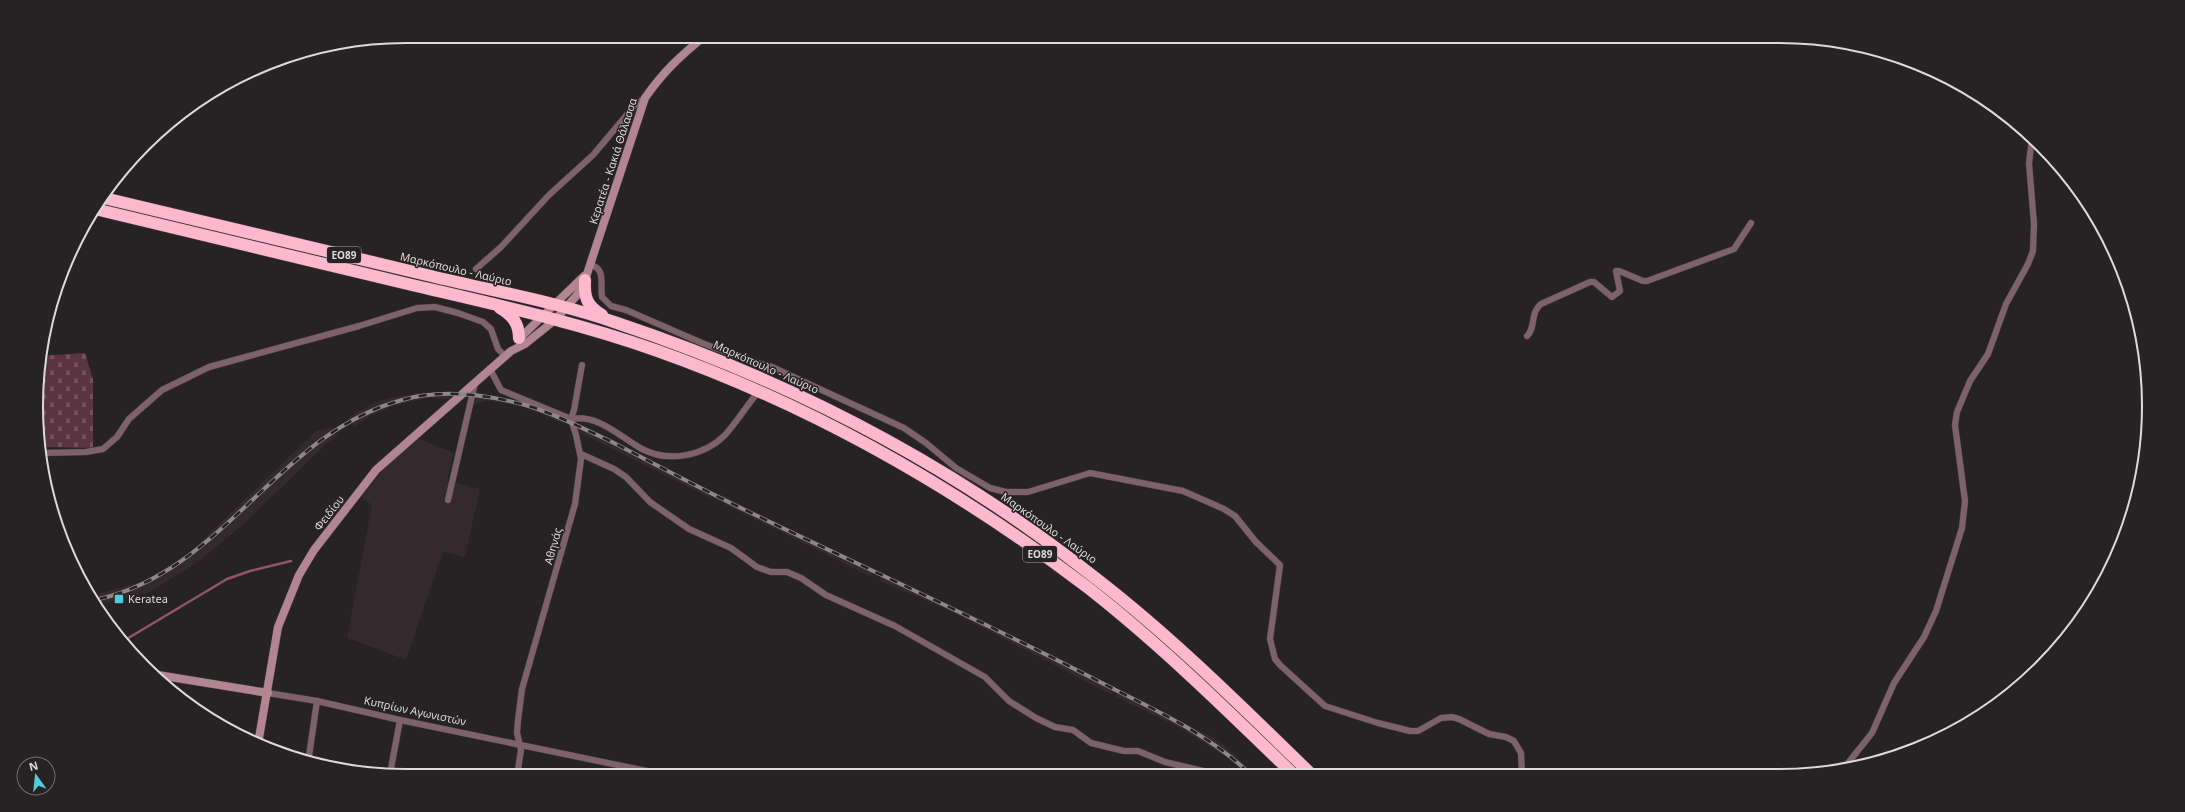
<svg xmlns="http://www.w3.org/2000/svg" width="2185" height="812" font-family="'Noto Sans',sans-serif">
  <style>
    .built { fill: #34292c }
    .cemetery { fill: url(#cemetery-stones) }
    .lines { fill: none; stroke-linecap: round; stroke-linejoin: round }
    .stream { stroke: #925669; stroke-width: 2.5 }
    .street-casing { stroke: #443f41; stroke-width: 7 }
    .secondary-casing { stroke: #443f41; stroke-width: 9 }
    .highway-casing { stroke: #443f41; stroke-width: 13 }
    .street { stroke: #7d626a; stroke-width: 6 }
    .secondary { stroke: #b18592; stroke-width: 8 }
    .highway { stroke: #fdb8cd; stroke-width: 12 }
    .rail-casing { stroke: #8c8889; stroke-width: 4 }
    .rail { stroke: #272224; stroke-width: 2.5; stroke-dasharray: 8; stroke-linecap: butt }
    .poi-dot { fill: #54cadd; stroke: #272224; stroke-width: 1.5 }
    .labels { text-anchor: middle; stroke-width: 3; stroke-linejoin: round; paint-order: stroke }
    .shield { fill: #272224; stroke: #a6a3a3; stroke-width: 1 }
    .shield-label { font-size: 10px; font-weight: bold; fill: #dddada }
    .street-label { font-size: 11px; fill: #dddada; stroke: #272224 }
    .poi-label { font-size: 11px; fill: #dddada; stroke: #272224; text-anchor: start }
    .rim { fill: none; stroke: #dddada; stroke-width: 2 }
  </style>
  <defs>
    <pattern id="cemetery-stones" width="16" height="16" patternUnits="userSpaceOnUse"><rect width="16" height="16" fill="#5a3440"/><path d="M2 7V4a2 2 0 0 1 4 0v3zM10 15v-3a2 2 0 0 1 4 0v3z" fill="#71515b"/></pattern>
  </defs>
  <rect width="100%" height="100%" fill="#272224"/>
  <g class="built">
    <path d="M446,392L455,393L449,399L427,398L393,406L370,416L354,427L349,417L376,402L393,397L419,393Z"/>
    <path d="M481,395L497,397L543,410L562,418L566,425L534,411L506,403L486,401L472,405L473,401Z"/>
    <path d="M578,424L709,490L712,499L577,431Z"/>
    <path d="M331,427L337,436L322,448L244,524L198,562L150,592L100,604L98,594L144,581L190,552L316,431Z"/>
    <path d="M417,438L454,453L447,480L480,489L465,557L443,552L406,660L347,638L372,505L361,497L380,473Z"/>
    <path d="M721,495L874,570L871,577L724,504Z"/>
    <path d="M882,574L968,613L1116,689L1112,695L942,607L879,581Z"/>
    <path d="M1119,691L1213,737L1234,754L1253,774H1246L1231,760L1180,728L1114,696Z"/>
  </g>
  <path class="cemetery" d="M85,353L93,379V448L42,447L40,356Z"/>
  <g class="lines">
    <path class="stream" d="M125,640L227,579L250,571L291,561"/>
    <defs>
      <g id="street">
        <path d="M591,265C606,269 600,285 602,297L611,306L626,310L702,343L750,361L772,367L904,428L926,443L956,468L990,488L1006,492H1028L1090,473L1183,491L1224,509L1235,516L1256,542L1280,565L1270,639L1275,659L1280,665L1325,706L1378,723L1410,731H1418L1441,718L1452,717L1459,719L1489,734L1506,737L1514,741L1521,753L1522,773"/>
        <path d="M476,269L501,247L549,195L593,155L636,104L645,98"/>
        <path d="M1527,336C1536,328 1530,312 1541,304L1590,282H1594L1612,297L1620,291L1616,271H1619L1643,281H1647L1734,249L1751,223"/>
        <path d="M490,369L501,390L571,419L576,435L581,459L575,504L522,689L518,720L517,733L521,750L517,776"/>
        <path d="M571,419C599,414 620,437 642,449C669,463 704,456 725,435C737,422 747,405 759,391"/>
        <path d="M571,419L574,410L582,365"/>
        <path d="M42,453L86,452L103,449L117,437L129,419L162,390L209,367L359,326L417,308L435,307L458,313L483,322L491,329L498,349L505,356"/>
        <path d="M581,454L614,469L626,477L650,502L689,529L731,548L757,567L771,572H787L801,578L826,595L895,626L985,677L1009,701L1036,718L1055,727L1073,730L1091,743L1124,751H1138L1165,762L1216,774"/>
        <path d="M448,500L475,383"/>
        <path d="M268,693L317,701L400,720L666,775"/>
        <path d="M308,763L317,701"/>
        <path d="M1844,768L1872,733L1894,683L1924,637L1936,611L1962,528L1965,501L1955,425L1957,412L1970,381L1988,354L2006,304L2028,264L2033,251L2034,224L2029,163L2032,139"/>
        <path d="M390,774L400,720"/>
      </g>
      <g id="secondary">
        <path d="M518,340L584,276"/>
        <path d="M158,675L268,693"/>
        <path d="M258,744L278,627L299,575L314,550L376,470L511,351L525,344L555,320L577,295L585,280L645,98C663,72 680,56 705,36"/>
      </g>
      <g id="highway">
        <path d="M104,198C213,224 322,250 431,276C493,291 557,302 617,323C791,381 954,466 1098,580C1174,639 1242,707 1311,774"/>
        <path d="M95,209C201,234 306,260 412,285C493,304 576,322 655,350C811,405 955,487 1087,587C1160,644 1227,710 1293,774"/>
        <path d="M585,280C584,298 587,306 602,315"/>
        <path d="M500,308C512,315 519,323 519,338"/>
      </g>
    </defs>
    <use href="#street" class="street-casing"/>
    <use href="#secondary" class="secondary-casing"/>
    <use href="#highway" class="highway-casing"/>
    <use href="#street" class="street"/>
    <use href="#secondary" class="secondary"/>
    <use href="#highway" class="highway"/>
    <defs>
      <path id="rail" d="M99,599C225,570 277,434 402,400C444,388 491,395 532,407C559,416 584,429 610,441C655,464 699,488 745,510C863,567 983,621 1100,682C1152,709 1208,733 1250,774"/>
    </defs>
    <use href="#rail" class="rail-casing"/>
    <use href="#rail" class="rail"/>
  </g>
  <rect class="poi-dot" x="114" y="594" width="10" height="10" rx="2"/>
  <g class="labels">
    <g class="shield">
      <rect x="327" y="247" width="34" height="16" rx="3"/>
      <rect x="1023" y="546" width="34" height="16" rx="3"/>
    </g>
    <g class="shield-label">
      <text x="344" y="259">ΕΟ89</text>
      <text x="1040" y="558">ΕΟ89</text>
    </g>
    <g class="street-label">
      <text transform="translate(613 161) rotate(-72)" y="4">Κερατέα - Κακιά Θάλασσα</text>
      <text transform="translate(456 269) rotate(13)" y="4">Μαρκόπουλο - Λαύριο</text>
      <text transform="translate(766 367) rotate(24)" y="4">Μαρκόπουλο - Λαύριο</text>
      <text transform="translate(329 513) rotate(-52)" y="4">Φειδίου</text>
      <text transform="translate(1049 528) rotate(35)" y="4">Μαρκόπουλο - Λαύριο</text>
      <text transform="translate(553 546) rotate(-74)" y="4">Αθηνάς</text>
      <text transform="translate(415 711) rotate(12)" y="4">Κυπρίων Αγωνιστών</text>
    </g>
    <g class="poi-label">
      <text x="128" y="603">Keratea</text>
    </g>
  </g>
  <path d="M0 0H2185V812H0ZM406 43H1779A363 363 0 0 1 2142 406V406A363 363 0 0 1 1779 769H406A363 363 0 0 1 43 406V406A363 363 0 0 1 406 43Z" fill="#272224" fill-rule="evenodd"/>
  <path class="rim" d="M406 43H1779A363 363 0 0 1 2142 406V406A363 363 0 0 1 1779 769H406A363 363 0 0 1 43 406V406A363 363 0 0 1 406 43Z"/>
  <g transform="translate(36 776) rotate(345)"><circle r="19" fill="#272224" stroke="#706c6d"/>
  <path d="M0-3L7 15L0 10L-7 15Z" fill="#54cadd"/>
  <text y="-6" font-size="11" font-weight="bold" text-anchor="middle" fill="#dddada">N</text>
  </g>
</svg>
